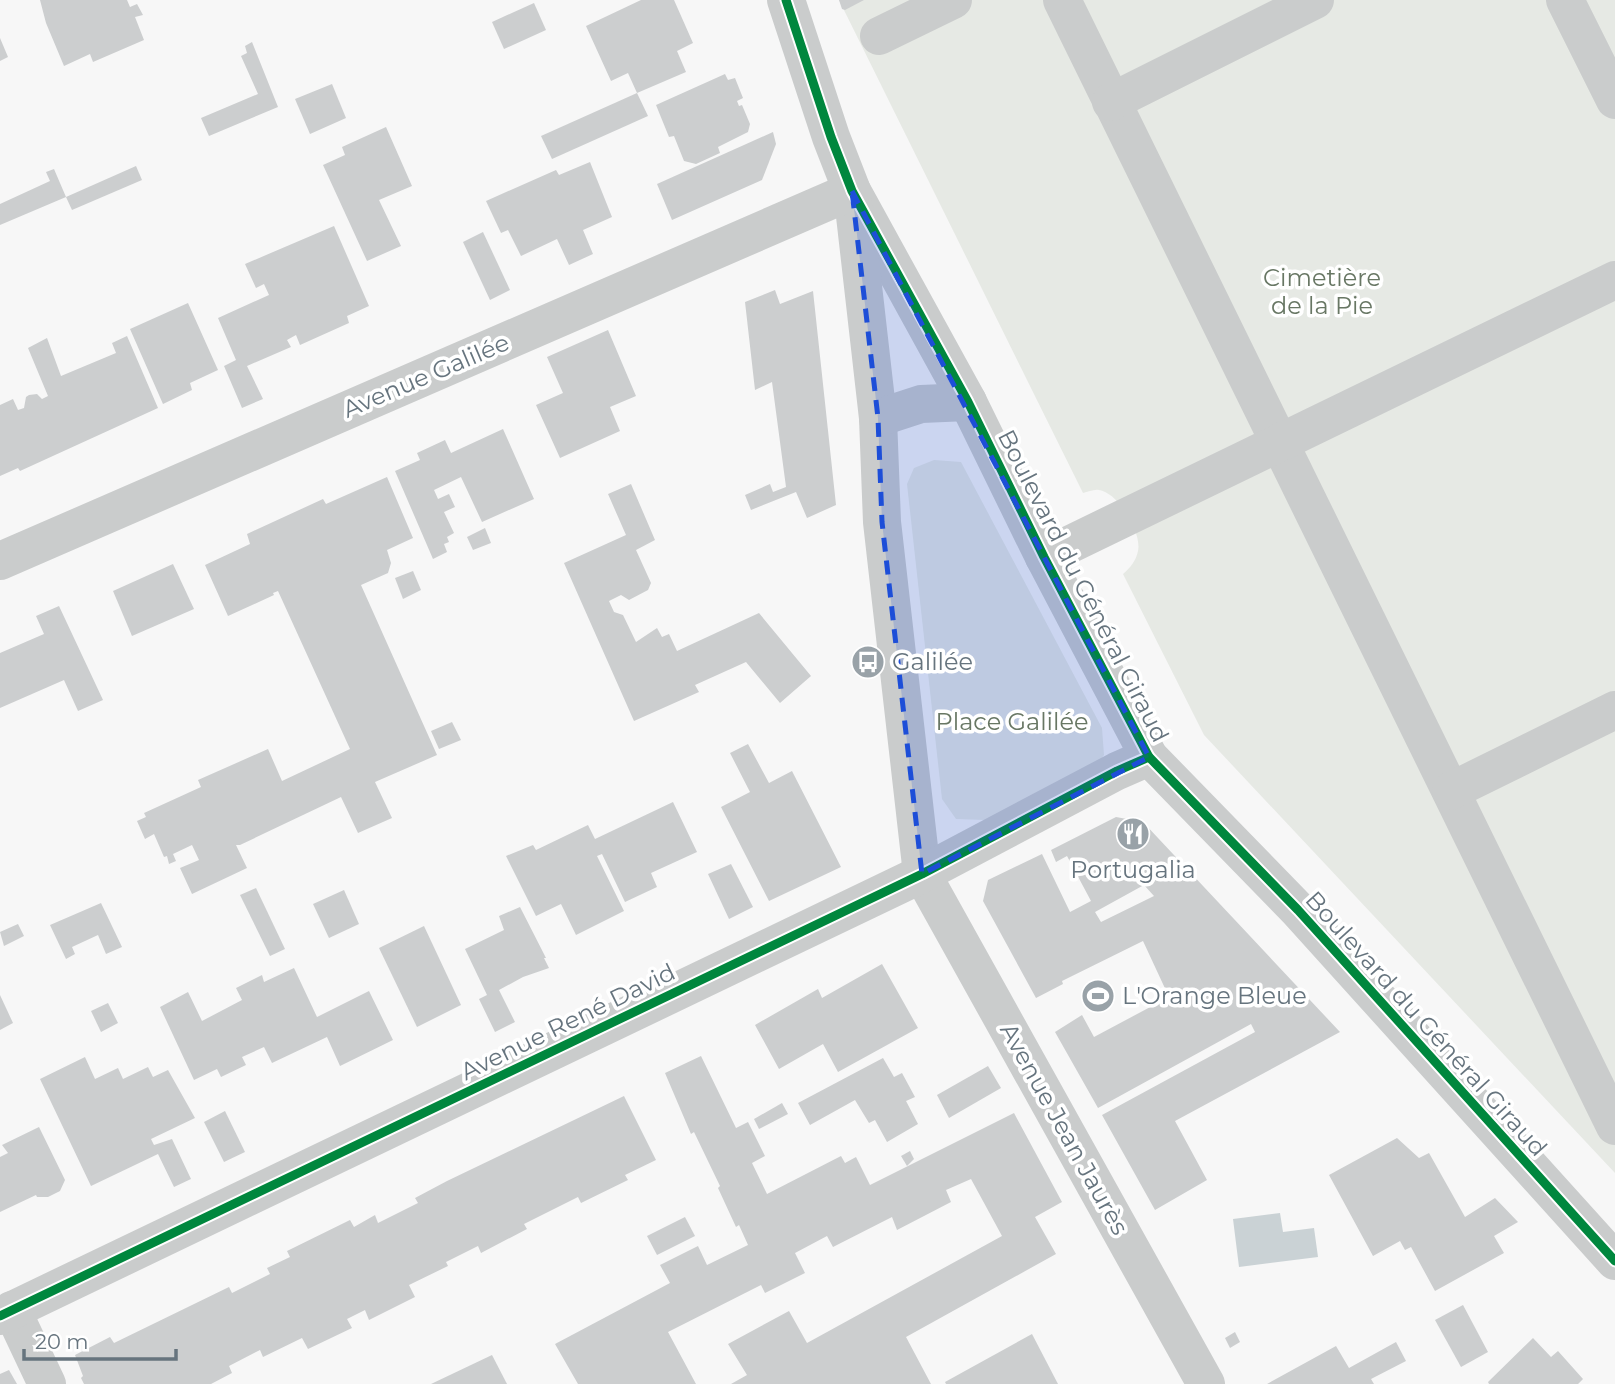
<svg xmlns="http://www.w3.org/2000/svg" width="1615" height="1384" font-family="Montserrat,sans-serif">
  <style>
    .green { fill: #e6e9e4 }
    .water { fill: #cad2d5 }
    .building { fill: #cccecf; fill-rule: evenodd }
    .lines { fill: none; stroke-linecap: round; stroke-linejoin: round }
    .minor { stroke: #cacccc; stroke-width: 38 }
    .cycleway-casing { stroke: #fff; stroke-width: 13 }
    .cycleway { stroke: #00873e; stroke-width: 9 }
    .marked { fill: #1d4ed8; fill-opacity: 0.2; stroke: #1d4ed8; stroke-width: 5; stroke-dasharray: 14 9; stroke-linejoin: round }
    .labels { text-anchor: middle; stroke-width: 7; stroke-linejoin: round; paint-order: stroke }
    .park-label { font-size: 24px; fill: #687764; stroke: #fff }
    .street-label { font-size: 24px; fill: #66747e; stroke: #fff }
    .poi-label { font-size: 24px; fill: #66747e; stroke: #fff; text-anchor: start }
  </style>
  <rect width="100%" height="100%" fill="#f7f7f7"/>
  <g class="green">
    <path d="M839,0H1615V1173L1204,735L1123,574C1130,568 1136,561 1138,551C1142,533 1119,493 1099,490C1094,489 1088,492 1083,493Z"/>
    <path d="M934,460L961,462L1102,728L1104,755L1091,773L985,820L956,819L942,799L907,484L914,468Z"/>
  </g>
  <path class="water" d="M1280,1213L1283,1232L1314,1228L1318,1257L1239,1267L1233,1219Z"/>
  <g class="building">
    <path d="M40,0H127L130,7L137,4L143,15L135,17L144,40L93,62L90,54L64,66L46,23Z"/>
    <path d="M641,0H674L693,43L677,51L686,72L637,93L628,73L611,81L586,26Z"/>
    <path d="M839,0H864L845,10L842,9Z"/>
    <path d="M534,3L546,30L504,49L492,22Z"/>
    <path d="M0,38L8,57L0,61Z"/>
    <path d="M252,42L278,107L209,136L201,118L258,94L241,56L247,53L245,46Z"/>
    <path d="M725,74L728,80L735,78L743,98L737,101L739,106L742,105L750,124L748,132L718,147L720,153L696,164L684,161L674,136L669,137L656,105Z"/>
    <path d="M332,84L346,118L310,134L295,99Z"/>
    <path d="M637,93L648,116L552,159L541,136Z"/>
    <path d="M386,127L412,186L379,200L401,246L367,261L323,165L345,155L342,147Z"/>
    <path d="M773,132L776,144L762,180L672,220L657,184Z"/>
    <path d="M590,162L612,217L583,230L593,254L569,265L557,239L521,256L508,230L501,233L486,201L556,170L559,175Z"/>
    <path d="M136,166L142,180L72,210L66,197Z"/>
    <path d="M54,169L66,197L0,225V204L50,181L46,172Z"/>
    <path d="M334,226L369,306L347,316L349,323L300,345L296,335L287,340L291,347L247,366L263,399L242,408L224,366L236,360L218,318L269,295L264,284L256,288L245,264Z"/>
    <path d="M483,232L510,290L490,300L463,242Z"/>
    <path d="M775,290L780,304L813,291L836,505L807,518L796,492L751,510L745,495L770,484L773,492L786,487L772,382L755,390L745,302Z"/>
    <path d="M188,303L218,370L190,383L192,390L163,404L130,329Z"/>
    <path d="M608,330L636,396L610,407L620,431L560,458L536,405L563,393L547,357Z"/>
    <path d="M127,336L158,408L20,471L18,468L0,476V405L13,399L18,410L24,408L26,397L29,395L37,394L42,399L48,396L28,348L47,338L61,376L116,353L112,343Z"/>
    <path d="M503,429L534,499L482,522L461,477L434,490L438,499L449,494L455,507L444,512L454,533L447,537L449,542L444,544L447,552L433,559L395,471L420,460L417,453L445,440L451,453Z"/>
    <path d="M387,477L413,538L387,550L391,563L388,573L361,585L437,755L375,782L392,818L358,833L341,797L240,845H236L247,868L192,894L180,868L199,860L192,845L173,854L176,861L169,864L167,856L164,857L154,834L145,839L137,821L146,817L144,813L201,787L198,780L268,749L282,781L350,749L278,591L273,593L274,595L228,616L205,565L250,544L247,534L323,499L326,504Z"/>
    <path d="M631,484L655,540L636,550L651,583L648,590L629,600L621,595L609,601L614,612L623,615L636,642L657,628L662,637L669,634L677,651L759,613L811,676L780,703L746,662L695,685L699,692L634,721L564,563L626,535L608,494Z"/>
    <path d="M485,528L491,543L473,550L467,537Z"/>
    <path d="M173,564L194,609L132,636L113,591Z"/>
    <path d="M413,571L421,590L403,599L395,578Z"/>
    <path d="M59,606L103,700L78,711L64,680L0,708V653L44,634L36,616Z"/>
    <path d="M452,722L461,740L439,749L431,731Z"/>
    <path d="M748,744L769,783L792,771L841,867L769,901L721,807L750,792L730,753Z"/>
    <path d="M673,802L697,852L651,873L657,887L625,902L602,854L597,856L624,911L576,935L561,904L536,916L506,856L533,845L536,850L588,825L595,839Z"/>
    <path d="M1116,817L1143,822L1340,1032L1175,1121L1207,1180L1155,1210L1102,1115L1255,1032L1251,1024L1098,1108L1055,1032L1082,1015L1094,1037L1169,997L1143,941L1062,981L1063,984L1036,998L983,901L988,880L1042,854L1070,912L1091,901L1067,856L1056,862L1051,850ZM1144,885L1154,896L1101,922L1095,912Z"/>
    <path d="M731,864L753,907L729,919L708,874Z"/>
    <path d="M256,888L285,949L270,956L240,895Z"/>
    <path d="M344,890L359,924L329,938L313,904Z"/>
    <path d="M101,903L122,947L106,954L98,935L72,947L75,954L66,959L50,925Z"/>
    <path d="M520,907L546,958H544L549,968L523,977L499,990L515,1022L495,1032L479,999L487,995L465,949L504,930L499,916Z"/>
    <path d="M18,924L24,936L4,946L0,932Z"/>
    <path d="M424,926L461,1005L417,1027L379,948Z"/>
    <path d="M882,964L918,1028L838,1072L823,1044L779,1069L755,1025L818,989L822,998Z"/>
    <path d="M294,968L317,1017L369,991L393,1040L340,1066L327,1037L272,1063L264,1047L242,1057L246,1065L221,1077L217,1069L194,1080L160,1007L188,992L202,1021L242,1000L236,988L262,975L264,982Z"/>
    <path d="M0,995L13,1023L0,1030Z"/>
    <path d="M108,1003L118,1023L101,1032L91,1011Z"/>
    <path d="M701,1056L736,1128L748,1122L765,1156L752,1163L767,1194L841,1156L845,1163L856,1157L870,1185L1014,1113L1062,1202L1035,1217L1056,1254L906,1337L931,1384H731L747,1375L728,1344L789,1311L807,1343L1002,1236L971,1179L946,1190L951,1202L897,1230L892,1217L833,1247L827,1236L795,1253L805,1273L765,1293L761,1285L668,1332L696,1384H578L555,1344L670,1283L660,1265L698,1246L707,1265L748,1245L739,1225L736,1227L718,1188L720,1186L694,1132L691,1134L665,1073Z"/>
    <path d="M85,1057L95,1079L118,1068L123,1079L148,1067L153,1077L168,1070L195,1118L151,1139L154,1145L172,1139L191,1179L174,1187L158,1154L91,1186L40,1079Z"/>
    <path d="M883,1058L894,1077L902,1073L915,1097L906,1101L918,1124L887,1142L875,1120L869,1123L855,1100L810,1125L798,1103Z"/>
    <path d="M988,1066L1001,1088L949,1118L937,1095Z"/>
    <path d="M624,1096L656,1160L625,1175L628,1180L581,1203L578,1197L524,1224L527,1229L481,1253L478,1246L446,1262L448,1266L409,1285L415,1297L369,1320L365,1310L347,1319L352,1328L308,1349L302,1338L263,1357L260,1350L229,1366L232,1373L211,1384H84L81,1378L83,1376L75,1355L110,1337L114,1343L229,1287L232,1293L270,1274L267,1268L290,1257L287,1251L350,1220L354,1227L375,1215L378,1223L418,1203L415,1198L447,1181Z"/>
    <path d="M782,1103L788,1114L759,1129L754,1119Z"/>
    <path d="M225,1111L245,1152L224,1162L204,1122Z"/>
    <path d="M39,1127L65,1180L60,1191L48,1197H37L36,1195L0,1212V1157L8,1153L2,1145Z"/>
    <path d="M1397,1138L1419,1158L1429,1153L1465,1217L1495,1198L1518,1222L1494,1236L1504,1253L1435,1291L1411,1247L1405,1250L1400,1241L1373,1256L1329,1175Z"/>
    <path d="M910,1151L914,1159L907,1166L901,1156Z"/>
    <path d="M685,1217L695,1236L657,1255L647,1236Z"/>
    <path d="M1463,1305L1488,1352L1461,1367L1435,1320Z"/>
    <path d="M1235,1332L1240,1342L1230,1348L1225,1338Z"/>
    <path d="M1032,1334L1058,1384H946L945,1382Z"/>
    <path d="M1533,1338L1551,1357L1558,1351L1583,1379L1578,1384H1489L1488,1382Z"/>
    <path d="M1396,1342L1406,1361L1371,1379L1374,1384H1267L1336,1346L1349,1368Z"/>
    <path d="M492,1355L507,1384H431Z"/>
    <path d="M9,1370L17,1384H0V1374Z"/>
  </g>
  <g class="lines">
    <g class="minor">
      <path d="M786,0L831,137L852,191L968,402L1044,557L1149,757L1298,910L1615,1261"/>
      <path d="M1062,0L1615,1126"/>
      <path d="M1565,0L1615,100"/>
      <path d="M879,36L953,0"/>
      <path d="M1111,102L1315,0"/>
      <path d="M854,207L878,418L882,522L922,874L1206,1384"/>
      <path d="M878,418L921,404L968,402"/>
      <path d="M1044,557L1615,280"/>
      <path d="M0,561L852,191"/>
      <path d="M1451,791L1615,710"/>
      <path d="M12,1310L47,1384"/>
      <path d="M0,1316L922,874L1117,771L1149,757"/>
    </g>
    <defs>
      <g id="cycleway">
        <path d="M786,0L831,137L852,191L968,402L1044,557L1149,757L1298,910L1615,1261"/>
        <path d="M0,1316L922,874L1117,771L1149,757"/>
      </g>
    </defs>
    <use href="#cycleway" class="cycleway-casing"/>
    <use href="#cycleway" class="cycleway"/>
  </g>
  <path class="marked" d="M852,191L1149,757L922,874L882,522L878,418Z"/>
  <defs>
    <symbol id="bus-disc" viewBox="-11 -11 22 22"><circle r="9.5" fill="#99a2a8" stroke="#fff"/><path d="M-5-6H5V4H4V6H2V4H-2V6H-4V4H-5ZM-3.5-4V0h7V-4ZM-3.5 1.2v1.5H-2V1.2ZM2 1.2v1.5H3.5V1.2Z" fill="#fff"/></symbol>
    <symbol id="restaurant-disc" viewBox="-11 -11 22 22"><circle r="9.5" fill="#99a2a8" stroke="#fff"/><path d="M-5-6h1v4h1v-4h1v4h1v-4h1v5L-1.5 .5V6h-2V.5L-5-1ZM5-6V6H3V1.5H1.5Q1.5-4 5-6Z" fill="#fff"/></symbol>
    <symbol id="stadium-disc" viewBox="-11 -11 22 22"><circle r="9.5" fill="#99a2a8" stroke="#fff"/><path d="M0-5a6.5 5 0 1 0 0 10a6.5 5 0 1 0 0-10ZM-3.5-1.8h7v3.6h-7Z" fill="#fff"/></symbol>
  </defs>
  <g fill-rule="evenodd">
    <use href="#bus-disc" x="849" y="643" width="38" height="38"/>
    <use href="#restaurant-disc" x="1114" y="815" width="38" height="38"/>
    <use href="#stadium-disc" x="1079" y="977" width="38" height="38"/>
  </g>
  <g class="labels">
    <g class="park-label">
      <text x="1322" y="286">Cimetière<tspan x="1322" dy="28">de la Pie</tspan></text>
      <text x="1012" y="730">Place Galilée</text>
    </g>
    <g class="street-label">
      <text transform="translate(426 376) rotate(-23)" y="8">Avenue Galilée</text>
      <text transform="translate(1083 586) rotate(63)" y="8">Boulevard du Général Giraud</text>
      <text transform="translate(568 1022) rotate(-26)" y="8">Avenue René David</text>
      <text transform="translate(1426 1024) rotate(48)" y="8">Boulevard du Général Giraud</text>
      <text transform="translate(1064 1129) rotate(61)" y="8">Avenue Jean Jaurès</text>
    </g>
    <g class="poi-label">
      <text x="892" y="670">Galilée</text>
      <text x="1133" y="878" text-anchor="middle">Portugalia</text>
      <text x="1122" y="1004">L'Orange Bleue</text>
    </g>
  </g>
  <path d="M24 1349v10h152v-10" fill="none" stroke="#66747e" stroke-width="3.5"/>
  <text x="35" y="1349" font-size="21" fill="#66747e" stroke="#ffffff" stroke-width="5" paint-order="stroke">20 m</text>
</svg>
